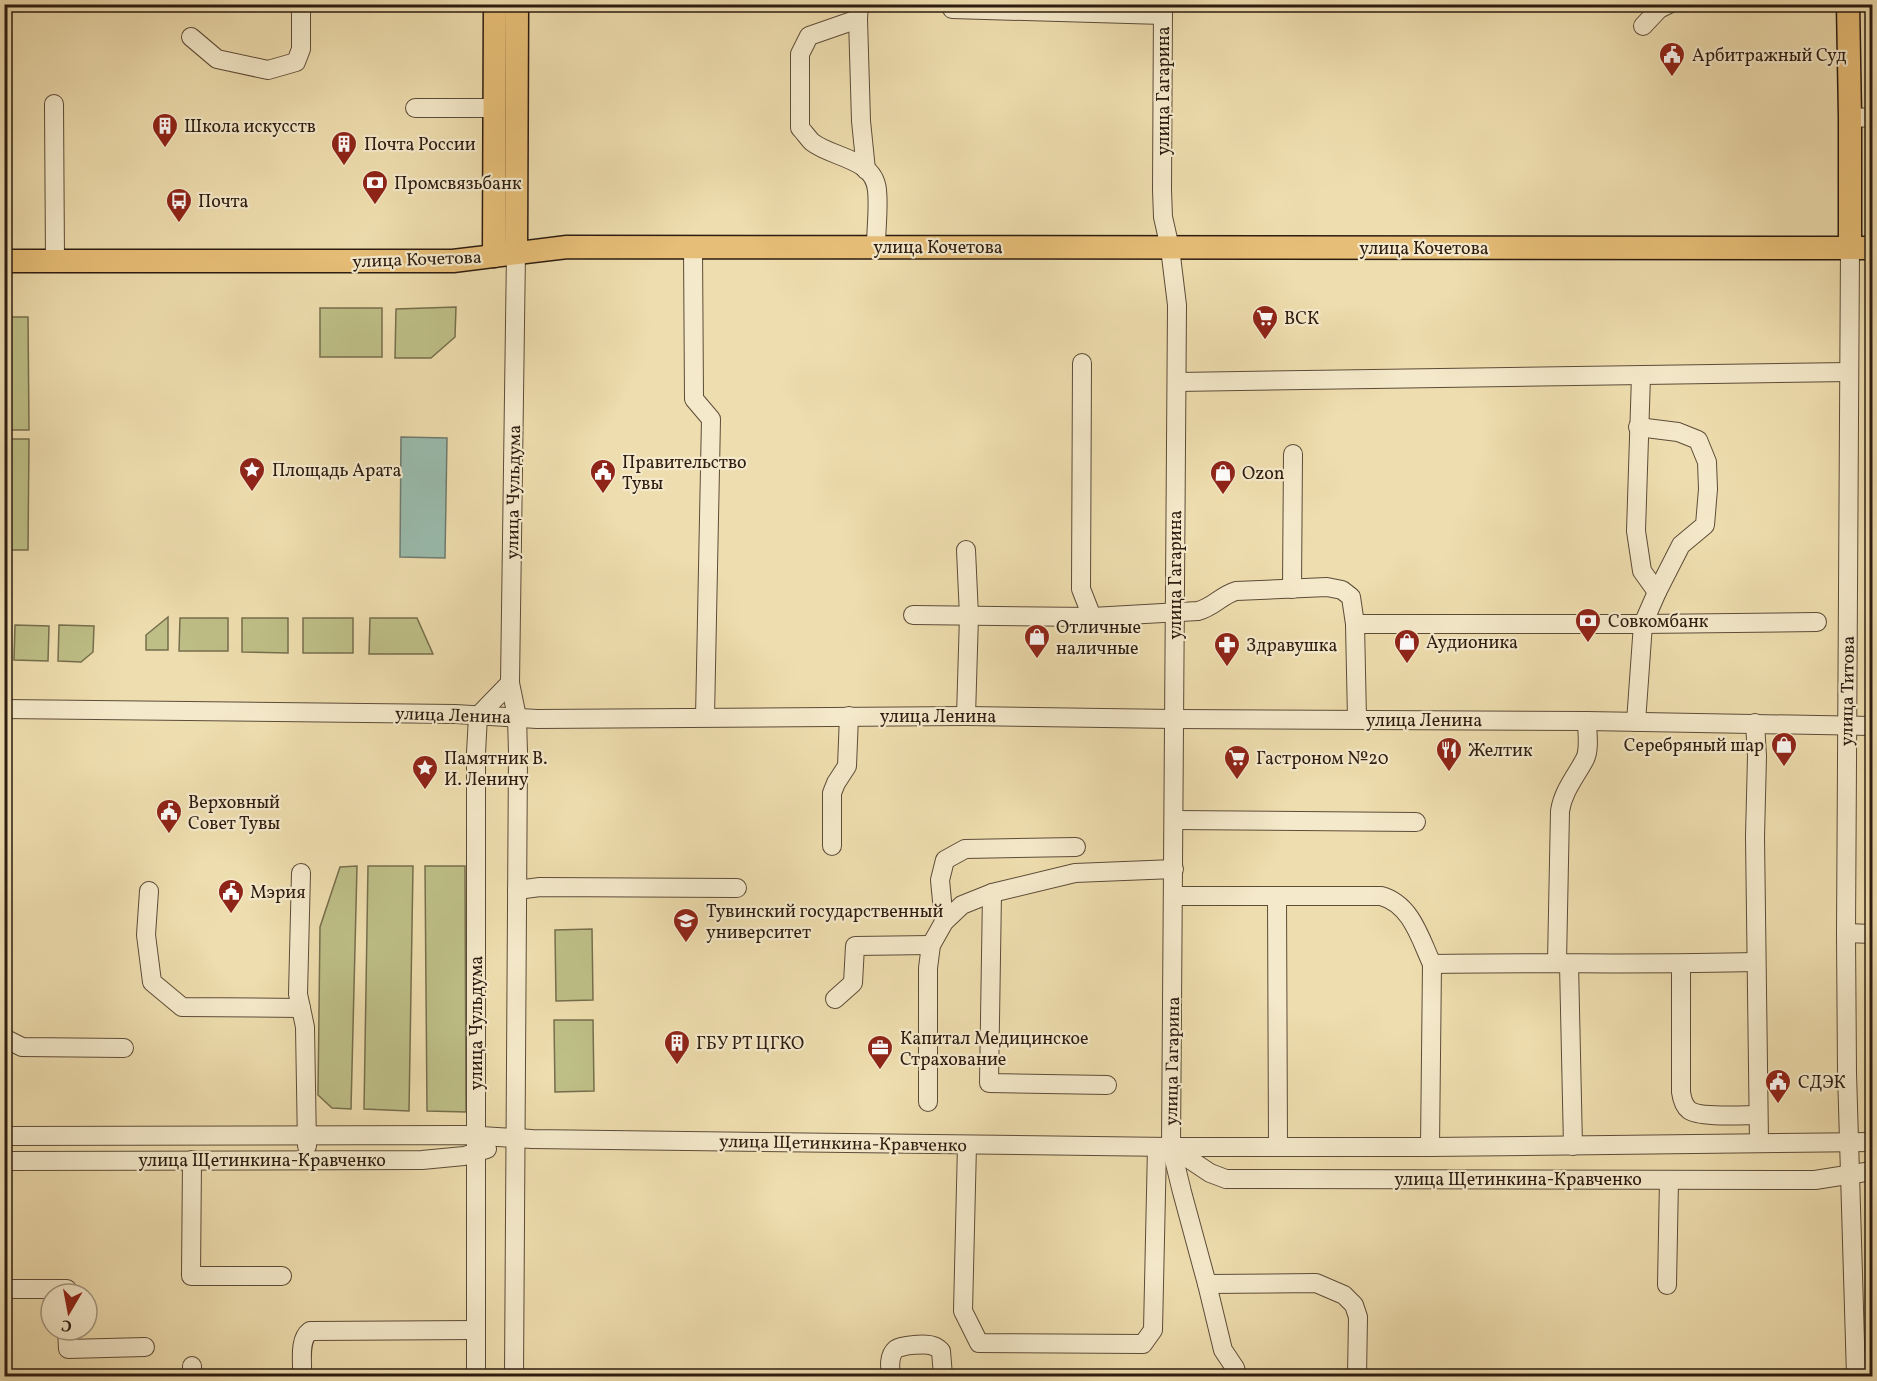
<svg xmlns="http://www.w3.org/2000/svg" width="1877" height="1381" font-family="Vollkorn,serif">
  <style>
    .green { fill: #bebf87; stroke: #766e4c; stroke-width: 1.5 }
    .water { fill: #99bbad; stroke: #6e7b6f; stroke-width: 1.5 }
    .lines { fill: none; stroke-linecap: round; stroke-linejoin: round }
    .minor-casing { stroke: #5d4c38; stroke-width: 20 }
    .major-casing { stroke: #2d1c11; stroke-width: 25 }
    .minor { stroke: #f4e9ca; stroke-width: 18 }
    .major { stroke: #e7be77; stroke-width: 22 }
    .labels { text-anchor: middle; stroke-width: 4.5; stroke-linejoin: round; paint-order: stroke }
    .poi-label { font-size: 18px; fill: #2d1c11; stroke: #f4e9ca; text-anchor: start }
    .street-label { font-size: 18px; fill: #2d1c11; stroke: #f4e9ca }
  </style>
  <rect width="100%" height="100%" fill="#eeddae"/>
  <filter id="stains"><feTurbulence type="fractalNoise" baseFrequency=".00333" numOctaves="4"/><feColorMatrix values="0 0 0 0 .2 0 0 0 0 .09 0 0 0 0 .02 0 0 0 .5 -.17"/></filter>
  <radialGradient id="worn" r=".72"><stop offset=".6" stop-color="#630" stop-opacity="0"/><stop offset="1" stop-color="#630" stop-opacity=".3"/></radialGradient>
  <g class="green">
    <path d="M456,307L455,337L431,358H395L396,309Z"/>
    <rect x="320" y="308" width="62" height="49"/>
    <path d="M5,317H28L29,430H5Z"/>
    <path d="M5,439H29L28,550H5Z"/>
    <path d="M168,617V650H146V635Z"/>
    <path d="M180,618H228V651H179Z"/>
    <path d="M242,618H288V653L242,652Z"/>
    <rect x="303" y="618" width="50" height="35"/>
    <path d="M370,618H417L433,654H369Z"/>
    <path d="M15,625L49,626L48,661L14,660Z"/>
    <path d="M59,625L94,626L93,652L81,662L58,661Z"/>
    <path d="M357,866L351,1109L332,1108L318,1095L320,927L340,867Z"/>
    <path d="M368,866H413L409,1111L364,1109Z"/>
    <path d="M425,866H465L466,1112L427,1111Z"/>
    <path d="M592,929L593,1000L556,1001L555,930Z"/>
    <path d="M554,1020H593L594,1091L555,1092Z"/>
  </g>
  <path class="water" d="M401,437L447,438L445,558L400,557Z"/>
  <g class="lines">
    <defs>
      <g id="minor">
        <path d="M859,4L858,19L809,36L800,54V128C804,132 808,138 812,142C832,158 874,158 877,190C879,209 876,228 876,247"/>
        <path d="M1163,4L1162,190L1163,217L1170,248L1177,305L1171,1147L1182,1192L1207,1284L1316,1283L1344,1295L1354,1305L1358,1317L1357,1376"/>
        <path d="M952,9L1163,15"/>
        <path d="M858,19L861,121L866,170"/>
        <path d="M1643,26L1659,9L1669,4"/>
        <path d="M191,37L217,59L268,70L296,62L301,49V4"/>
        <path d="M54,104L55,261"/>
        <path d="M415,108H495"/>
        <path d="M1850,117L1872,118"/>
        <path d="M693,247L694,399L711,419L705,717"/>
        <path d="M1850,248L1846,933L1847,1073L1856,1376"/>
        <path d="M1082,363L1081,589L1092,617"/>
        <path d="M1177,382L1849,372"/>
        <path d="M1638,427L1678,432L1698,440L1707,462L1708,489L1705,525L1681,545L1657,592"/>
        <path d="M1292,589L1293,454"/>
        <path d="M913,615L1092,617L1198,611C1214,607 1220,596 1236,591L1327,587L1342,590L1351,597L1355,624"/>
        <path d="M4,709L455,714L537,719L966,716L1174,719L1587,721L1872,726"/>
        <path d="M966,716L969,616L966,550"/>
        <path d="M1357,719L1355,624H1643L1817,622"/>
        <path d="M1636,722L1643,624L1657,592L1642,571L1636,531L1641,376"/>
        <path d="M1755,723L1757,756L1755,837L1759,1143"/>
        <path d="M1174,820L1416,822"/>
        <path d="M832,846V793L836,783L847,766L849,716"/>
        <path d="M301,873L298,994L305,1027L307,1146"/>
        <path d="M517,890L540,887L737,888"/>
        <path d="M149,891L146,935L152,982L182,1007L301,1008"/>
        <path d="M992,893L989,1083L1107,1085"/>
        <path d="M1174,896H1381C1411,904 1420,938 1432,964C1540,962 1648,965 1756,962"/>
        <path d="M1277,896L1278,1147"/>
        <path d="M944,922L940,880L945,860L965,849L1076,847"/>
        <path d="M1846,933L1872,934"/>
        <path d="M1557,962L1560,811C1563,791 1576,776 1585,759C1590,749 1587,732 1587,721"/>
        <path d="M1569,964L1573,1146"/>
        <path d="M1681,964V1092C1682,1099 1684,1106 1689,1110C1699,1118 1744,1115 1758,1115"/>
        <path d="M835,999L853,983L855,946L931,945"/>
        <path d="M4,1038L22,1047L124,1048"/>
        <path d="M928,1102V968L931,945L944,922L962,905L992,893L1075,873L1174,869"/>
        <path d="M4,1136L464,1135L532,1139L1171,1147H1430L1872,1142"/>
        <path d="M967,1145L963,1311L979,1343L1143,1344L1153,1330L1157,1147"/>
        <path d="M1171,1147L1210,1173L1226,1179L1815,1180L1872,1171"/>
        <path d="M1430,1147L1432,964"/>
        <path d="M192,1160L191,1276H282"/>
        <path d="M4,1161L422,1160L464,1156L487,1149"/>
        <path d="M1207,1284L1223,1350L1235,1368L1237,1376"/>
        <path d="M1667,1285L1669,1180"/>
        <path d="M4,1289H67V1294"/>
        <path d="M67,1330L68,1349L145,1347"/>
        <path d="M192,1376V1366"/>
        <path d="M302,1376C303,1363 298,1340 310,1331L476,1330"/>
        <path d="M476,1376V753L478,716L510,683"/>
        <path d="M514,1376L518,753L517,717L510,683L516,252"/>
        <path d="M891,1376C890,1368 888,1356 896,1349C901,1345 927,1343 933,1346C937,1347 938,1348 941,1351L943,1376"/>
      </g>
      <g id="major">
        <path d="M1848,4L1850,117V248"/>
        <path d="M516,252L517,4"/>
        <path d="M494,256L495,4"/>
        <path d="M4,261H453L567,247L1872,248"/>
      </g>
    </defs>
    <use href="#minor" class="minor-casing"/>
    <use href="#major" class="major-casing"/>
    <use href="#minor" class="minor"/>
    <use href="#major" class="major"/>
  </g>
  <defs>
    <symbol id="civic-pin" viewBox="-11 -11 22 30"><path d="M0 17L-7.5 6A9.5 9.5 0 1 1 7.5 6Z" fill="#8f2418" stroke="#f4e9ca"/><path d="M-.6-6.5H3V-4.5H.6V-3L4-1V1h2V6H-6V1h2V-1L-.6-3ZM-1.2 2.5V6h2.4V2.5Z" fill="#fff"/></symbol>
    <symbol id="building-pin" viewBox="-11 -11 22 30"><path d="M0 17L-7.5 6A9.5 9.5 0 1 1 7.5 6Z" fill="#8f2418" stroke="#f4e9ca"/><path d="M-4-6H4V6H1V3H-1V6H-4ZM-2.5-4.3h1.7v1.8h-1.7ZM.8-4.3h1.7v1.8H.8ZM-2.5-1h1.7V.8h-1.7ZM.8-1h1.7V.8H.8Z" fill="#fff"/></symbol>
    <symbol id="bank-pin" viewBox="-11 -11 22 30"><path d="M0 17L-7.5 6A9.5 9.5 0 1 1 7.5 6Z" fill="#8f2418" stroke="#f4e9ca"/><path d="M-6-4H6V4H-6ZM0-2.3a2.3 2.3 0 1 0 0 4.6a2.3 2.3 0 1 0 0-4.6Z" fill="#fff"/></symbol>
    <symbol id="bus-pin" viewBox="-11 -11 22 30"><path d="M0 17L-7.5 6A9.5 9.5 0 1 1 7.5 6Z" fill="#8f2418" stroke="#f4e9ca"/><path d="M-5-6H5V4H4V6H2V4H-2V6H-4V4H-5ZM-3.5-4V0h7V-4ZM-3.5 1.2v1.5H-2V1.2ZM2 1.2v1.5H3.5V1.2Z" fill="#fff"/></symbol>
    <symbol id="supermarket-pin" viewBox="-11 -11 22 30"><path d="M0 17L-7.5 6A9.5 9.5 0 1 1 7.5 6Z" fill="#8f2418" stroke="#f4e9ca"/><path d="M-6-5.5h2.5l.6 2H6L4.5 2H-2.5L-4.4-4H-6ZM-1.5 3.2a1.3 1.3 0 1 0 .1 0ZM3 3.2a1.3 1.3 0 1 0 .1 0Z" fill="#fff"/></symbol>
    <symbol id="sight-pin" viewBox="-11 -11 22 30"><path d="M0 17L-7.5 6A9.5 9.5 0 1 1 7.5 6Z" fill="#8f2418" stroke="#f4e9ca"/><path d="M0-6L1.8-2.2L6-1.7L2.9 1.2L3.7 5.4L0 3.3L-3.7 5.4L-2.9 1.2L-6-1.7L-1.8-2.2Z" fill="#fff"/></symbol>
    <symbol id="shop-pin" viewBox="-11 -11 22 30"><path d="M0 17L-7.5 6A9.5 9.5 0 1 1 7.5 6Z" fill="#8f2418" stroke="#f4e9ca"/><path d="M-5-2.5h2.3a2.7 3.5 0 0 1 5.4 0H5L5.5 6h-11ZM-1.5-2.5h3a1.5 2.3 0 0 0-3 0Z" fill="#fff"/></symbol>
    <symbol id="pharmacy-pin" viewBox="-11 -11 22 30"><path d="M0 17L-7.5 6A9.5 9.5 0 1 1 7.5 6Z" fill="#8f2418" stroke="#f4e9ca"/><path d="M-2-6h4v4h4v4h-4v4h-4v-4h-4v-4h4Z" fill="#fff"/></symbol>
    <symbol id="restaurant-pin" viewBox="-11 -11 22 30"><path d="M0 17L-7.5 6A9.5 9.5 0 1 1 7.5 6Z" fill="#8f2418" stroke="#f4e9ca"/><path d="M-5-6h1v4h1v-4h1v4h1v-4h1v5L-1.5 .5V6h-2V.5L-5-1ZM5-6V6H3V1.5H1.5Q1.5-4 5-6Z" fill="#fff"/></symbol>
    <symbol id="university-pin" viewBox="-11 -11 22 30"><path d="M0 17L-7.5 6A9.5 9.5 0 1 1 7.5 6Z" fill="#8f2418" stroke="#f4e9ca"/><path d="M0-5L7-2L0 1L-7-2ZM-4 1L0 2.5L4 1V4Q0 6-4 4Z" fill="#fff"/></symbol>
    <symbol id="office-pin" viewBox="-11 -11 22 30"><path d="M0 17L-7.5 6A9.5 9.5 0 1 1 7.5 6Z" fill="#8f2418" stroke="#f4e9ca"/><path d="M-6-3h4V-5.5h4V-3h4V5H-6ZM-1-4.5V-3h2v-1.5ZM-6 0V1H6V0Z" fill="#fff"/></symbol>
  </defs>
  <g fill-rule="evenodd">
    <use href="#civic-pin" x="1657" y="40" width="30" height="40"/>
    <use href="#building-pin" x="150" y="111" width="30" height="40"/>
    <use href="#building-pin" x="329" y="129" width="30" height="40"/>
    <use href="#bank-pin" x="360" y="168" width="30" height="40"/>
    <use href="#bus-pin" x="164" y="186" width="30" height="40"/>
    <use href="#supermarket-pin" x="1250" y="303" width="30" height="40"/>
    <use href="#sight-pin" x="237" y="455" width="30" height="40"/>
    <use href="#civic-pin" x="588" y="457" width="30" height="40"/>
    <use href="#shop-pin" x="1208" y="458" width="30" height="40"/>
    <use href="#bank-pin" x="1573" y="606" width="30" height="40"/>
    <use href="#shop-pin" x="1022" y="622" width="30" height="40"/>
    <use href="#shop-pin" x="1392" y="627" width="30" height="40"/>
    <use href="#pharmacy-pin" x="1212" y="630" width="30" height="40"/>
    <use href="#shop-pin" x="1769" y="730" width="30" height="40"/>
    <use href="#restaurant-pin" x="1434" y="735" width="30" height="40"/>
    <use href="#supermarket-pin" x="1222" y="743" width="30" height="40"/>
    <use href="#sight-pin" x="410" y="753" width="30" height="40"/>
    <use href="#civic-pin" x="154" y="797" width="30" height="40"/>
    <use href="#civic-pin" x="216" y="877" width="30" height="40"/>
    <use href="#university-pin" x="671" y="906" width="30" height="40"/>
    <use href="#building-pin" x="662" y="1028" width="30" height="40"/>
    <use href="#office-pin" x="865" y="1033" width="30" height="40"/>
    <use href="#civic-pin" x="1763" y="1067" width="30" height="40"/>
  </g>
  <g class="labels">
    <g class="poi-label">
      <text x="1692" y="61">Арбитражный Суд</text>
      <text x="184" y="132">Школа искусств</text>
      <text x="364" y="150">Почта России</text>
      <text x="394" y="189">Промсвязьбанк</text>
      <text x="198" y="207">Почта</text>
      <text x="1284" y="324">ВСК</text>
      <text x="622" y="468">Правительство<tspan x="622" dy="21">Тувы</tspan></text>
      <text x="272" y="476">Площадь Арата</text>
      <text x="1242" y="479">Ozon</text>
      <text x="1608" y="627">Совкомбанк</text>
      <text x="1056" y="633">Отличные<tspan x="1056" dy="21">наличные</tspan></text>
      <text x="1426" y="648">Аудионика</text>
      <text x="1246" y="651">Здравушка</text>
      <text x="1764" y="751" text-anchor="end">Серебряный шар</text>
      <text x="1468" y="756">Желтик</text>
      <text x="444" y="764">Памятник В.<tspan x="444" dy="21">И. Ленину</tspan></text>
      <text x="1256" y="764">Гастроном №20</text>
      <text x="188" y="808">Верховный<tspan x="188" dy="21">Совет Тувы</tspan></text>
      <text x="250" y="898">Мэрия</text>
      <text x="706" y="917">Тувинский государственный<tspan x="706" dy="21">университет</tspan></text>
      <text x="900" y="1044">Капитал Медицинское<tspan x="900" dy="21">Страхование</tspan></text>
      <text x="696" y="1049">ГБУ РТ ЦГКО</text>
      <text x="1798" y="1088">СДЭК</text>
    </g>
    <g class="street-label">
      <text transform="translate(1163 91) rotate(-90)" y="6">улица Гагарина</text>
      <text x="938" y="253">улица Кочетова</text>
      <text x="1424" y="254">улица Кочетова</text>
      <text transform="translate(417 259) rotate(-2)" y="6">улица Кочетова</text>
      <text transform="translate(513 492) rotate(-89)" y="6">улица Чульдума</text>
      <text transform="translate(1175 575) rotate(-90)" y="6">улица Гагарина</text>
      <text transform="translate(1847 691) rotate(-89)" y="6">улица Титова</text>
      <text transform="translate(453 715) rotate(2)" y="6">улица Ленина</text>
      <text x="938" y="722">улица Ленина</text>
      <text x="1424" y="726">улица Ленина</text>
      <text transform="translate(476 1023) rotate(-90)" y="6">улица Чульдума</text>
      <text transform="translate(1172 1061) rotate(-89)" y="6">улица Гагарина</text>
      <text transform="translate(843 1143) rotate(1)" y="6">улица Щетинкина-Кравченко</text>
      <text x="262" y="1166">улица Щетинкина-Кравченко</text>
      <text x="1518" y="1185">улица Щетинкина-Кравченко</text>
    </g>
  </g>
  <rect width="1877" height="1381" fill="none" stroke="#eeddae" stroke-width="24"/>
  <rect x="6" y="6" width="1865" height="1369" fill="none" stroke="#2d1c11" stroke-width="3"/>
  <rect x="12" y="12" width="1853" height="1357" fill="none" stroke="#2d1c11" stroke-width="1.5"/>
  <g transform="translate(69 1312) rotate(190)"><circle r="28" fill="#f4e9ca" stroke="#a49780" stroke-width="1.5"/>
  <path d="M0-4.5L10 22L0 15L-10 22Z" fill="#8f2418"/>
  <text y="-9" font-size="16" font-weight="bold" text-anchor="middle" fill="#2d1c11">С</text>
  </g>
  <rect width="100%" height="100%" filter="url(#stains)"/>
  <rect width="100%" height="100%" fill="url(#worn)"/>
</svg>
